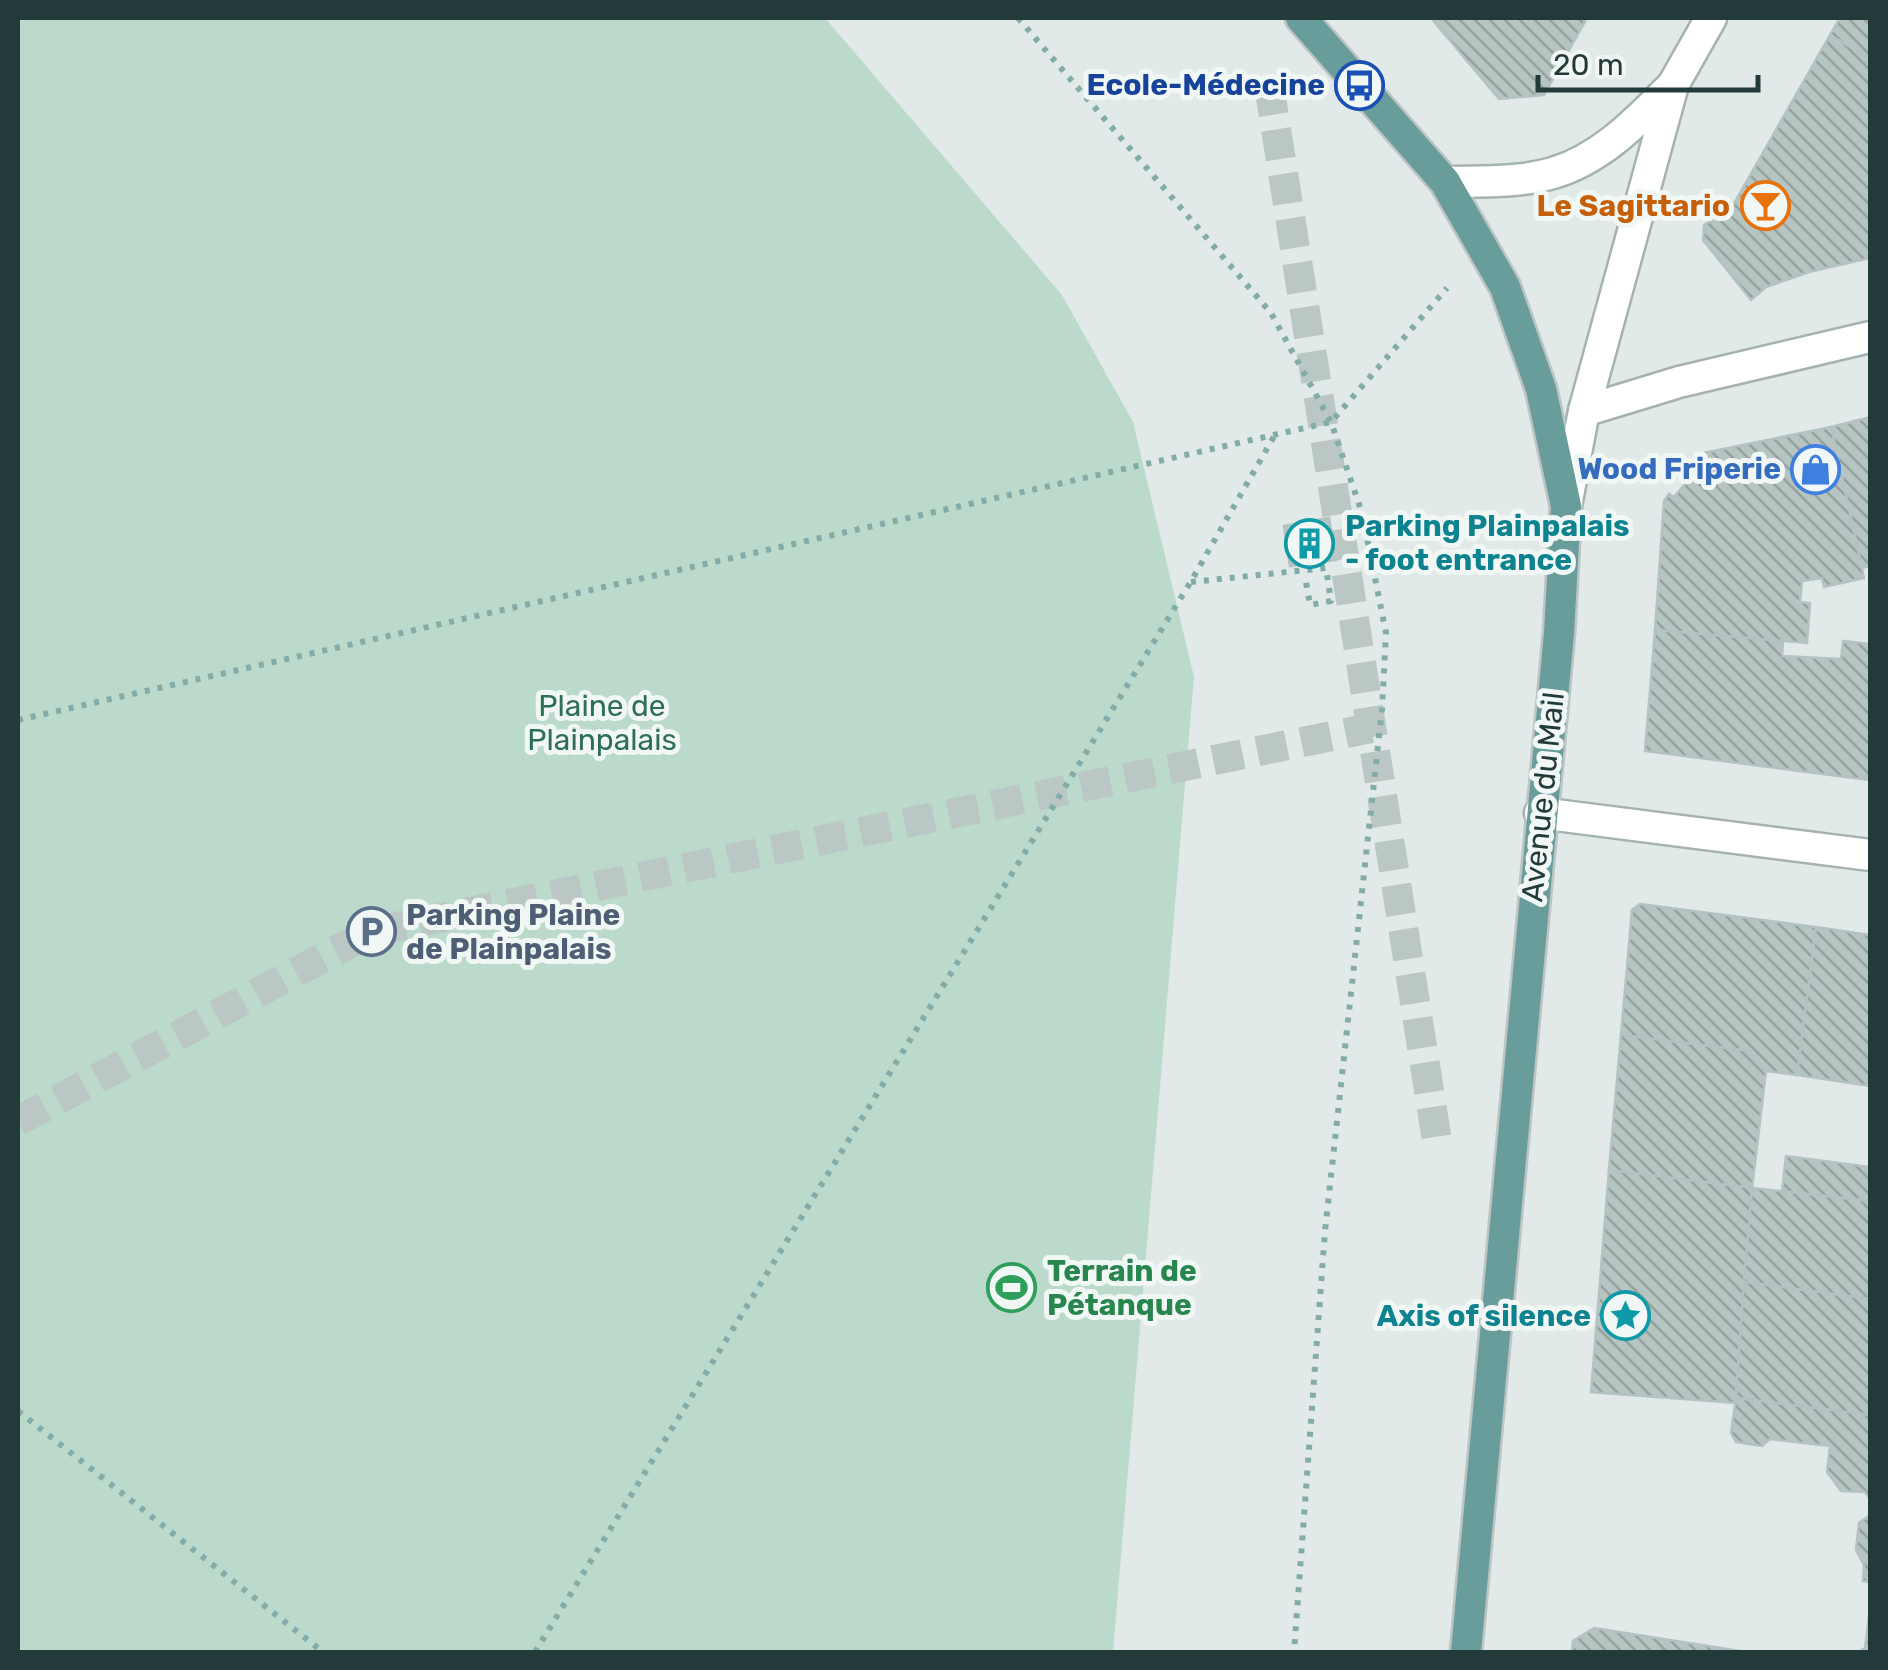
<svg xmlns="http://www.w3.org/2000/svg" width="1888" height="1670" font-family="Rubik,sans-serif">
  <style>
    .green { fill: #bbdacb }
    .building { fill: url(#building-back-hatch); stroke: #b4c3c1; stroke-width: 2.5 }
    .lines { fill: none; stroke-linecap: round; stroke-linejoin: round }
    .minor-tunnel { stroke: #bbc7c5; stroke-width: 30; stroke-dasharray: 30 15; stroke-linecap: butt }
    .minor-casing { stroke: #a4b2b0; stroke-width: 35 }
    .major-casing { stroke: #bdc4c4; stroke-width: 35 }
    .path { stroke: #83aca9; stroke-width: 6; stroke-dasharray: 5 8; stroke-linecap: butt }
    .minor { stroke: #fff; stroke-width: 30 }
    .major { stroke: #689d9c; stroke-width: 30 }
    .labels { text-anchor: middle; stroke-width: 10; stroke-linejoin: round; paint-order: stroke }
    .transit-label { font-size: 30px; font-weight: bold; fill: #164399; stroke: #f1f7f5; text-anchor: end }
    .food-label { font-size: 30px; font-weight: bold; fill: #c56008; stroke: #f1f7f5; text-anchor: end }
    .shop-label { font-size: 30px; font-weight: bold; fill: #366cbe; stroke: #f1f7f5; text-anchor: end }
    .culture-label { font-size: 30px; font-weight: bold; fill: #0d838f; stroke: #f1f7f5; text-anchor: start }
    .park-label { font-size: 30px; fill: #2f6e56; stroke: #f1f7f5 }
    .street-label { font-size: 30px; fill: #223a39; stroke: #f1f7f5 }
    .service-label { font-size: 30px; font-weight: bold; fill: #4e5e75; stroke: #f1f7f5; text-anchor: start }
    .leisure-label { font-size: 30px; font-weight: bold; fill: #27864d; stroke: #f1f7f5; text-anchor: start }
  </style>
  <defs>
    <pattern id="building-back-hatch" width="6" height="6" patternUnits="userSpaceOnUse" patternTransform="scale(2.5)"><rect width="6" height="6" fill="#b6c5c2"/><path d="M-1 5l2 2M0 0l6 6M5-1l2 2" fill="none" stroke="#94a19f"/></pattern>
  </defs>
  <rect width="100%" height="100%" fill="#e1eae8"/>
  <path class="green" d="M18,18H825L1062,295L1133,422L1194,677L1113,1652H18Z"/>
  <g class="building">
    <path d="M1431,18H1587L1544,95L1499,99Z"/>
    <path d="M1840,18H1870V59L1830,35Z"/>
    <path d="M1830,35L1870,59V258L1809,272L1766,287L1751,300L1703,240L1704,225L1732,207Z"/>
    <path d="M1870,417V566L1862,568L1831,427Z"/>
    <path d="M1831,427L1864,578L1824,587L1822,578L1802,581L1800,602L1810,603L1807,643L1655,630L1664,501L1669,494L1674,497L1703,463L1699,460L1704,453Z"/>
    <path d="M1329,518L1336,560L1290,566L1284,526Z"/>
    <path d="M1655,630L1783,641L1782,656L1841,659L1843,641L1870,644V780L1645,751Z"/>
    <path d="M1640,904L1816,927L1797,1075L1766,1071L1750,1051L1621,1035L1632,910Z"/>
    <path d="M1816,927L1870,935V1086L1797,1075Z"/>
    <path d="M1621,1035L1750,1051L1766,1071L1752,1188L1609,1170Z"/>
    <path d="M1786,1156L1870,1167V1201L1782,1191Z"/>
    <path d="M1609,1170L1752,1188L1735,1403L1591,1392Z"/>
    <path d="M1752,1188L1870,1201V1299L1744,1282Z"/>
    <path d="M1744,1282L1870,1299V1415L1736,1398Z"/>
    <path d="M1736,1398L1870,1415V1499L1865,1492L1841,1491L1827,1472L1830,1446L1770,1439L1762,1446L1736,1442L1731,1433Z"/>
    <path d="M1870,1515V1582L1863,1581L1864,1565L1856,1550L1859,1523Z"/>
    <path d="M1870,1609V1652H1858L1865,1648Z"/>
    <path d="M1594,1628L1746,1652H1572L1573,1641Z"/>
  </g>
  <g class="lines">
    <g class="minor-tunnel">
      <path d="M1269,85L1438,1147"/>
      <path d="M18,1121L371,932L1371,728"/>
    </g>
    <defs>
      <g id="minor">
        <path d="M1445,182C1480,181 1519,183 1553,173C1601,159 1637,121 1671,87"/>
        <path d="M1584,411L1679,382L1870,337"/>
        <path d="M1566,506L1584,411L1673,85L1711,18"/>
        <path d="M1540,813L1870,855"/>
      </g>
      <path id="major" d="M1301,18L1445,182L1505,287L1541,389L1566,506L1559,633L1466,1652"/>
    </defs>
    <use href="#minor" class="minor-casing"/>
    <use href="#major" class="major-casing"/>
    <g class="path">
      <path d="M1018,18L1271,313L1331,422L1362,513L1386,633L1382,709L1325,1231L1294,1652"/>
      <path d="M1191,582L1326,568L1331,601L1310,605L1306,582"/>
      <path d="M18,720L1331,422L1447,288"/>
      <path d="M18,1411L323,1652"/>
      <path d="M535,1652L1190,583L1276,433"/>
    </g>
    <use href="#minor" class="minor"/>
    <use href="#major" class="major"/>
  </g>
  <defs>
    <symbol id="bus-ring" viewBox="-11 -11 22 22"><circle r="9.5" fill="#f1f7f5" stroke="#1a4fb4" stroke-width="1.5"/><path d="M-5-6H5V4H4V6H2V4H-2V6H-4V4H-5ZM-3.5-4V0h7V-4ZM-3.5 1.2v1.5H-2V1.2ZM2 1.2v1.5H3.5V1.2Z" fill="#1a4fb4"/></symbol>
    <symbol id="bar-ring" viewBox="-11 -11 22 22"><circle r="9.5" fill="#f1f7f5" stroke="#e8710a" stroke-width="1.5"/><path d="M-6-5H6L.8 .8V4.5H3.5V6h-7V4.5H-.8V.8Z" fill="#e8710a"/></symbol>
    <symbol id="shop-ring" viewBox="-11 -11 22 22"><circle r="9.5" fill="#f1f7f5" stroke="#3f7fe0" stroke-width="1.5"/><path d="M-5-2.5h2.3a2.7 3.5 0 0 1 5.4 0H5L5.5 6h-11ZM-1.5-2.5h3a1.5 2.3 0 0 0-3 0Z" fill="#3f7fe0"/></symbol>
    <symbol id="building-ring" viewBox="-11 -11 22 22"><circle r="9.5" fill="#f1f7f5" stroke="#0f9aa8" stroke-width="1.5"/><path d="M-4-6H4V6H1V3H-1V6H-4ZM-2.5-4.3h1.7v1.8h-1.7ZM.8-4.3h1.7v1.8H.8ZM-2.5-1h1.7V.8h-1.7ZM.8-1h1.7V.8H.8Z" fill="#0f9aa8"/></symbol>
    <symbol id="parking-ring" viewBox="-11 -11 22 22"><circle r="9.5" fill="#f1f7f5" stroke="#5c6f8a" stroke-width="1.5"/><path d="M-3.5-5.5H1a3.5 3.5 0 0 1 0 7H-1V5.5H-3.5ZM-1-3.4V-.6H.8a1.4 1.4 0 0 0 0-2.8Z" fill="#5c6f8a"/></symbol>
    <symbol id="stadium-ring" viewBox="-11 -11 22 22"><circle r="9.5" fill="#f1f7f5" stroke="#2e9e5b" stroke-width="1.5"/><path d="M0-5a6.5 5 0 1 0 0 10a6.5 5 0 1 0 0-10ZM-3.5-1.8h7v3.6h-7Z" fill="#2e9e5b"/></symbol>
    <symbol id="sight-ring" viewBox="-11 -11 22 22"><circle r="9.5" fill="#f1f7f5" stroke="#0f9aa8" stroke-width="1.5"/><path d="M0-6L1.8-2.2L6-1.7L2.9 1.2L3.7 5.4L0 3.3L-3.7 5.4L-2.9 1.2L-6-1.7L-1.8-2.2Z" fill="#0f9aa8"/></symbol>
  </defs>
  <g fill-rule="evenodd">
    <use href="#bus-ring" x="1332" y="58" width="55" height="55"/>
    <use href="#bar-ring" x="1738" y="178" width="55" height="55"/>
    <use href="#shop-ring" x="1788" y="442" width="55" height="55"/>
    <use href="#building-ring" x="1282" y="516" width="55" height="55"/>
    <use href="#parking-ring" x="344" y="904" width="55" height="55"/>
    <use href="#stadium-ring" x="984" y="1260" width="55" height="55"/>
    <use href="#sight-ring" x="1598" y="1288" width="55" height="55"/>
  </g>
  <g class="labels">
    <g class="transit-label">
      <text x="1325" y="95">Ecole-Médecine</text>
    </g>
    <g class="food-label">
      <text x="1730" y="216">Le Sagittario</text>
    </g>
    <g class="shop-label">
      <text x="1781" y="479">Wood Friperie</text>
    </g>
    <g class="culture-label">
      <text x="1345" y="536">Parking Plainpalais<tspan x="1345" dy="34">- foot entrance</tspan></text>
      <text x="1591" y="1326" text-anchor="end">Axis of silence</text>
    </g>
    <g class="park-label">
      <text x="602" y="716">Plaine de<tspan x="602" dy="34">Plainpalais</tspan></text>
    </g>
    <g class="street-label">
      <text transform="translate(1543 797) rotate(-84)" y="10">Avenue du Mail</text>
    </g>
    <g class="service-label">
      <text x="406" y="925">Parking Plaine<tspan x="406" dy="34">de Plainpalais</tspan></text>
    </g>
    <g class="leisure-label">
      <text x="1047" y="1281">Terrain de<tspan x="1047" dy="34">Pétanque</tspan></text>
    </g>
  </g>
  <rect width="1888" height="1670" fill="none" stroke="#223a39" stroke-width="40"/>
  <path d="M1538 75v15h220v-15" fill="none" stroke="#223a39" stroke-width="5"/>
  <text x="1553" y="75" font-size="30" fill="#223a39" stroke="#f1f7f5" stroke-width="8" paint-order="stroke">20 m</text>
</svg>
